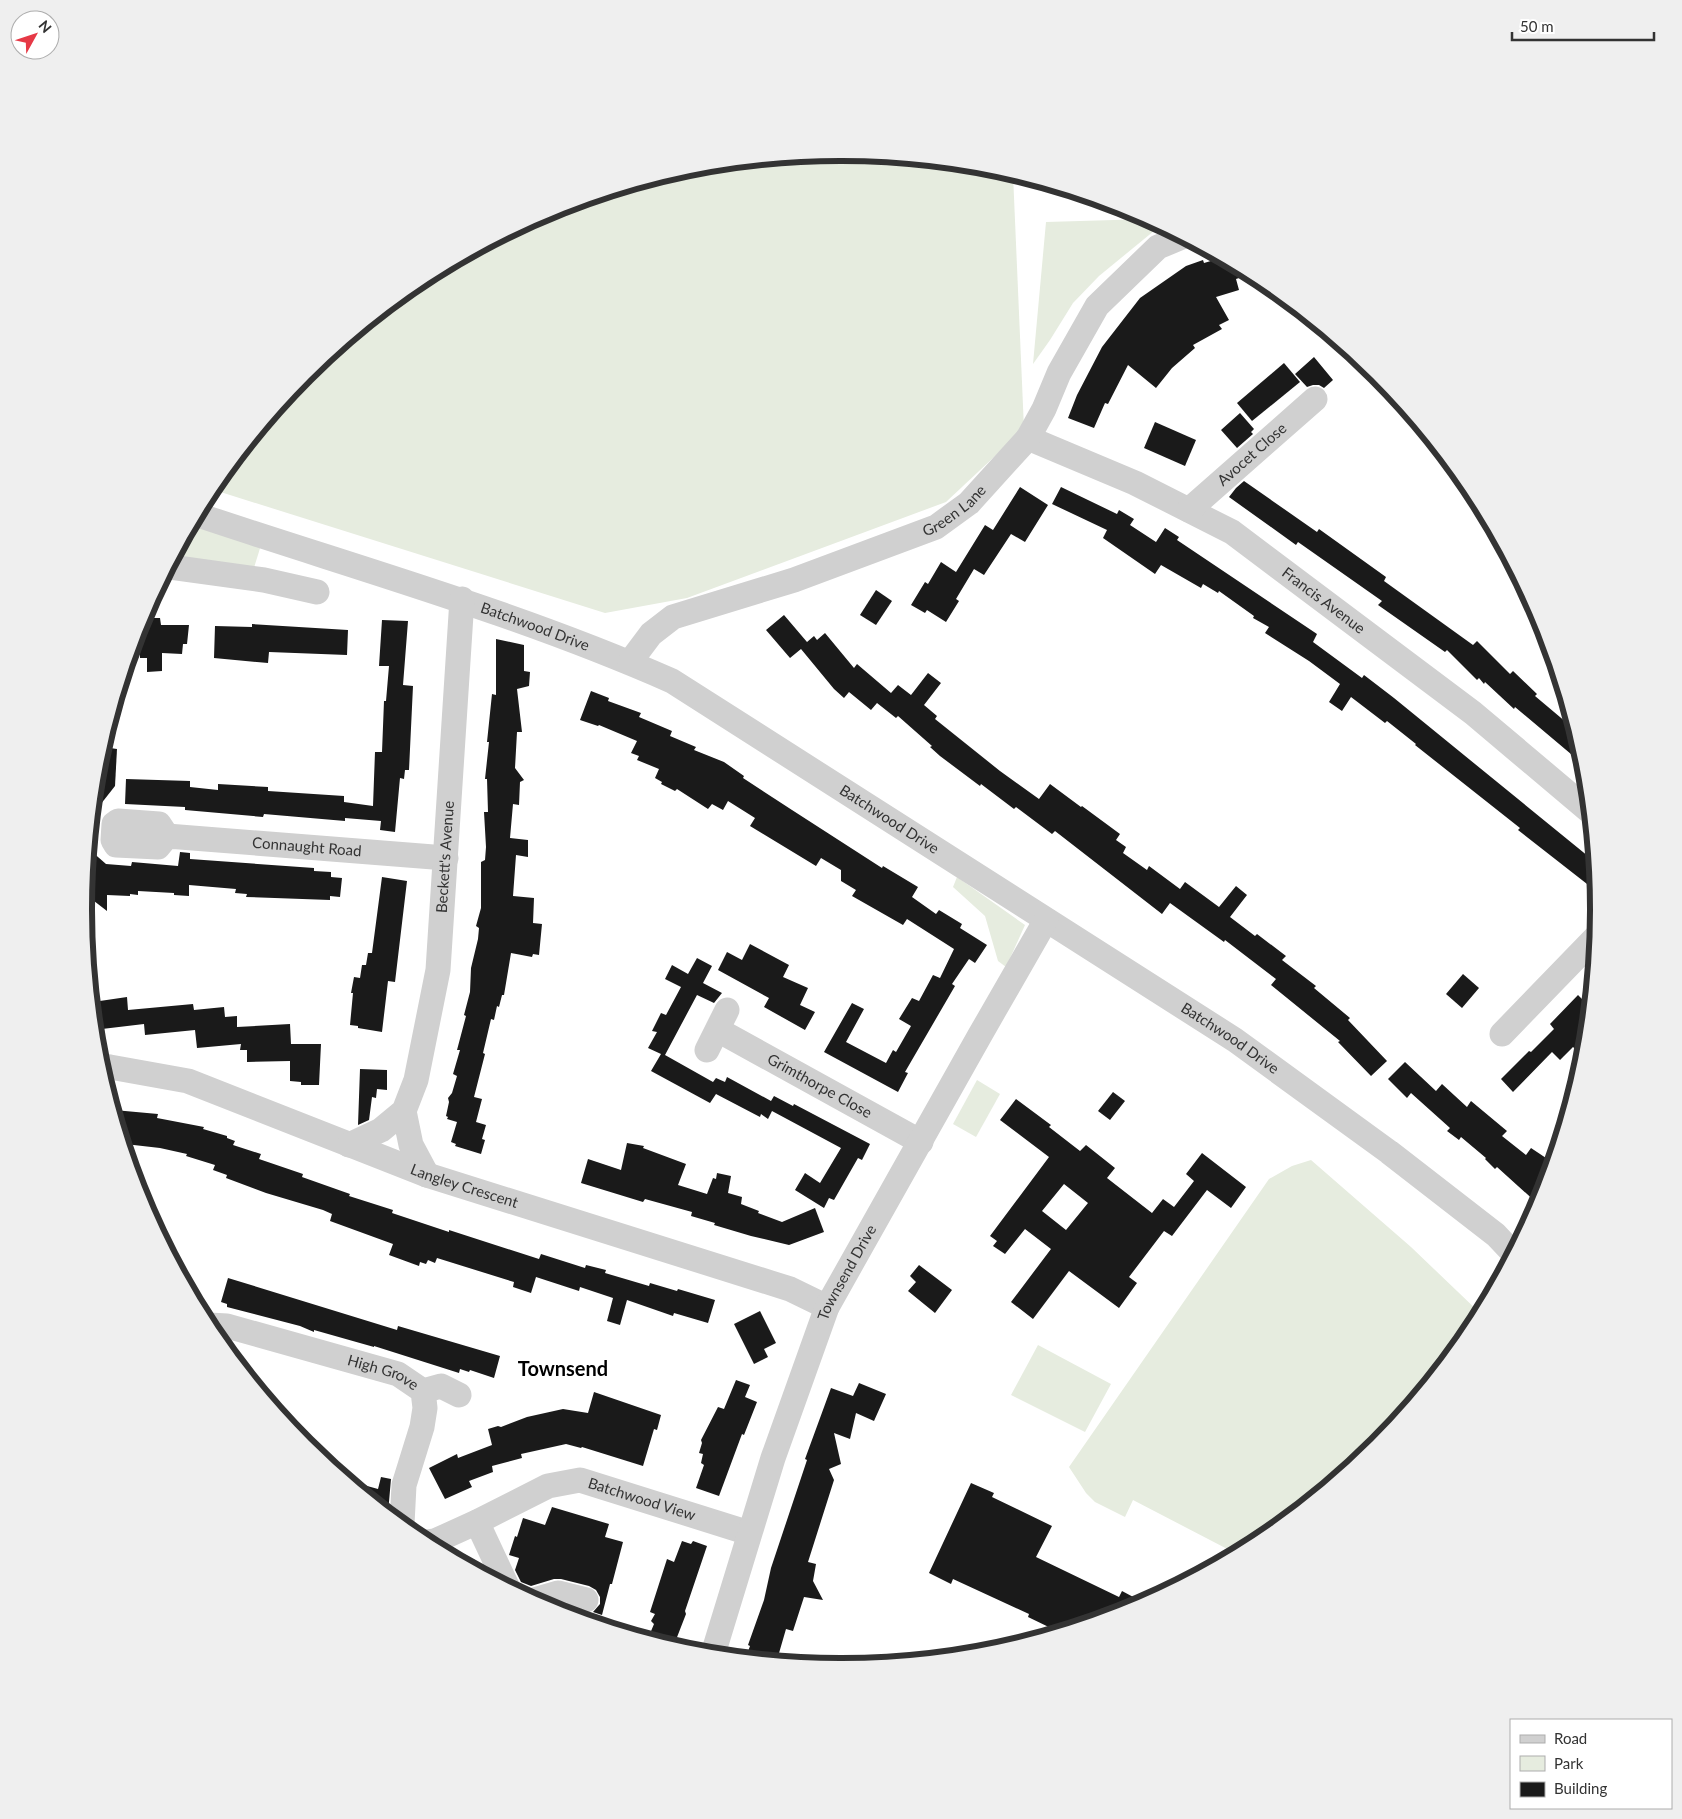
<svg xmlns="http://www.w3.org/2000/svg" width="1682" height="1819" font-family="Lato,sans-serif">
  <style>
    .green { fill: #e6ecdf }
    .building { fill: #1a1a1a; fill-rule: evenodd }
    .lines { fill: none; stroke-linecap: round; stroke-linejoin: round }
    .minor { stroke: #d0d0d0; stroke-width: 25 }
    .labels { text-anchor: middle; stroke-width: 5; stroke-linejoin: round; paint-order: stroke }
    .street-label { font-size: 15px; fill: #333; stroke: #fff }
    .district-label { font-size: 20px; font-weight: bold; fill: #000; stroke: #fff }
    .rim { fill: none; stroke: #333; stroke-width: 6 }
  </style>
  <rect width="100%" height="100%" fill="#fff"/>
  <g class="green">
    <path d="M841,152L989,167L1013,174L1024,429L946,502L687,598L605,613L211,489L306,374L421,280L551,210L694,167Z"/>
    <path d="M1148,219L1160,226L1099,276L1073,303L1050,340L1033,364L1046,222Z"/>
    <path d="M192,526L261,545L253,571L171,565Z"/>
    <path d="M957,877L1025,925L1006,967L998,961L985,916L953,887Z"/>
    <path d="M977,1080L1000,1094L976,1137L953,1124Z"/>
    <path d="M1311,1160L1411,1247L1480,1313L1470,1330L1376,1445L1261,1539L1235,1553L1133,1500L1125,1517L1095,1502L1086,1493L1069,1467L1269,1179L1292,1166Z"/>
    <path d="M1038,1345L1111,1384L1085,1432L1011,1395Z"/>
  </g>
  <g class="building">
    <path d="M1221,258L1251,274L1236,279L1239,290L1216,297L1229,320L1219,325L1222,329L1193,345L1195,348L1172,368L1156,388L1128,365L1108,404L1105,403L1094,428L1068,418L1077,395L1102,347L1140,298L1186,266L1203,260L1204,263Z"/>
    <path d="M1314,357L1333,380L1324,388L1319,385H1313L1307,387L1295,374Z"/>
    <path d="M1284,363L1300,382L1252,421L1237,403Z"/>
    <path d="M1240,413L1254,429L1251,432L1253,434L1237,448L1221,430Z"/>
    <path d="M1155,422L1196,440L1185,466L1144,448Z"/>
    <path d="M1244,481L1317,532L1319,529L1386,577L1384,581L1473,645L1477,641L1510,674L1513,671L1537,694L1535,696L1573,728L1584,765L1515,707L1514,709L1485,682L1484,684L1479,678L1477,680L1447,650L1445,652L1378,605L1382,601L1298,542L1296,545L1229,497L1236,488Z"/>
    <path d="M1020,487L1048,505L1025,542L1011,534L984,575L974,569L956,599L959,601L946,622L927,610L925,613L911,605L925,582L928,584L941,562L956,572L985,525L993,530Z"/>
    <path d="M1061,487L1117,514L1119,510L1134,519L1130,525L1156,542L1165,528L1179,537L1177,540L1317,634L1313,642L1362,678L1364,675L1394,698L1594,861L1596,891L1518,830L1520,828L1415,745L1416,744L1387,721L1385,723L1351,697L1342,711L1329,702L1340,684L1309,661L1265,633L1269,627L1253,618L1254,616L1219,591L1218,593L1203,584L1201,588L1161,565L1155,574L1103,538L1107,530L1052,504Z"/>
    <path d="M876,590L892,601L876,625L860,615Z"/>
    <path d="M784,615L807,642L814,636L817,640L825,633L854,668L857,664L891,693L898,685L911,695L928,673L941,683L924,705L937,716L935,719L1000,771L1039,799L1050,784L1081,807L1082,806L1120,834L1116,840L1126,847L1123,853L1147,870L1149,866L1180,889L1185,882L1219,907L1236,886L1247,895L1230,917L1255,936L1257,934L1286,956L1282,960L1316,986L1314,988L1350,1018L1348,1020L1387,1061L1371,1076L1338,1042L1340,1041L1271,985L1276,979L1225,940L1224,942L1170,903L1162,914L1055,831L1052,834L1016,807L1014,809L981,784L980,786L940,756L930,747L932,746L898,716L896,718L877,703L871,710L849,692L844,698L834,689L801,649L790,658L766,630Z"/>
    <path d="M148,618H160L161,625H189L187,644H183L182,654L162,653V671L147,672V658H140V652H131L140,625H148Z"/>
    <path d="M382,620L408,621L403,685L413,686L409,770H405L404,779L400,778L395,832L380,830L381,821L345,818V821L264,814L263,817L185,810V807L125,804L126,779L190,781V787L218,790V784L268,787V791L344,796V802L373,806L375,752H382L384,701H386L389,666H379Z"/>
    <path d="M252,624L348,630L347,655L269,652L268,663L214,658L215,626L252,627Z"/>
    <path d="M496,639L524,645V671L530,672L529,686L517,689L522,732H517L515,768L524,780L520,782L519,805L513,804L510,838L528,840V857L516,855L513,896L534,898L533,923L542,924L539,955L533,954L532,957L511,953L504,995H502L499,1007L497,1006L494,1020L491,1019L483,1053L485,1054L474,1097L482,1099L476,1122L486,1125L482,1139L485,1140L481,1154L455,1146L456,1144L451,1142L457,1122L447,1119L448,1117L446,1116L449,1102L448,1098L452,1093L457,1076L453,1074L460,1050H457L466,1016L464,1015L470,992L471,968L478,939L479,928L476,926L481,908V862L485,860L486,847L484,812H488L487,779H485L489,742H487L492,694L496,695Z"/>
    <path d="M591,691L609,698L608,701L641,713L639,717L672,731L670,736L696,747L694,750L724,762L744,776L743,778L792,810L882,868L883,866L918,887L912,897L936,914L939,910L962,924L960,928L987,945L975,963L969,959L952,984L955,986L905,1072L908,1073L898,1092L824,1052L852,1003L864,1009L846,1042L886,1063L893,1050L896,1052L911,1026L899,1019L912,998L919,1001L933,975L940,978L954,949L907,919L903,925L852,896L856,890L841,881V870L821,858L816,866L750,826L755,818L728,801L723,810L712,804L708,809L677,789L675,791L661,784L662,782L655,778L659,769L637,760L639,756L631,753L637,741L599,725L598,726L580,720Z"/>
    <path d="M103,747L117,749L115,786L93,814L98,761Z"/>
    <path d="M90,850L106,864L131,866L132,862L178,866L180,852L190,853V859L314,868V871L331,872V877L342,878L340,897L330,896V900L246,897L247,894L235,893L236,889L189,885V896L174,895V893L138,891V895L130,894V896L107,895V911L85,894Z"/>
    <path d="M382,877L407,881L395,982L388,981L382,1032L358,1028V1026L350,1025L353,993H351L354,977L360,978L362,965H366L368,953H372Z"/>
    <path d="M750,944L789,965L783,977L808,988L800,1005L815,1012L805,1030L764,1007L769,998L718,970L727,952L742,960Z"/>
    <path d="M697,958L712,966L703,983L722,993L714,1003L697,995L665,1055L713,1082L716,1078L725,1082L727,1077L771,1101L774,1096L793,1106L794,1104L870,1144L862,1160L858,1158L834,1200L829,1198L824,1208L795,1190L805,1173L820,1183L841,1148L772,1111L768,1119L761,1114L760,1117L716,1094L710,1103L651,1071L661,1054L648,1048L657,1032L652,1031L661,1013L666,1015L681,987L665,979L672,965L688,974Z"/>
    <path d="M1463,974L1479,988L1462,1008L1446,994Z"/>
    <path d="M1578,995L1589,1006L1584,1057L1573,1047L1560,1060L1552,1052L1513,1092L1501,1079L1529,1051L1531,1052L1554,1029L1550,1024Z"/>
    <path d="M127,997L128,1010L193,1004L194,1010L224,1007L225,1017L237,1016V1027L290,1024L291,1044H321L319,1085H301V1082L290,1081V1061L247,1062V1050H240L241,1044L197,1048L195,1030L145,1035L144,1024L102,1029V1027L95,1028L93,1002Z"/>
    <path d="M1405,1062L1436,1091L1442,1084L1467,1107L1471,1101L1507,1131L1502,1136L1526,1155L1531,1148L1552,1162L1538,1204L1497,1167L1495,1169L1485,1159L1486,1158L1461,1137L1459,1140L1447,1131L1450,1128L1411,1093L1407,1098L1388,1079Z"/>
    <path d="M360,1069L387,1070V1090L377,1089L376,1098L372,1097L369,1120L358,1125Z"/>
    <path d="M1113,1092L1125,1101L1110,1120L1098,1111Z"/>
    <path d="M1016,1099L1051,1125L1049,1127L1080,1151L1086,1145L1115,1168L1107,1178L1152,1213L1163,1199L1174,1207L1194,1181L1186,1174L1202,1153L1246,1187L1231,1208L1207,1190L1172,1236L1164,1231L1129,1277L1137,1283L1119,1308L1069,1271L1033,1319L1011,1302L1051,1249L1025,1229L1005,1254L993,1246L997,1241L990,1236L1049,1157L1000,1120ZM1064,1184L1088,1203L1066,1230L1042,1211Z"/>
    <path d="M114,1110L158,1114L157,1118L204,1127L203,1129L227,1136V1138L235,1141L233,1145L261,1154L259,1159L303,1174L302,1177L350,1194L349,1196L393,1210L392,1213L449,1232V1230L539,1259L541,1254L585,1268L586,1265L606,1270L605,1273L649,1286L650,1283L677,1291L678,1289L715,1300L708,1323L674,1313L673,1316L627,1300L620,1325L607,1321L613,1298L580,1287L579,1291L536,1277L531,1293L513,1287L514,1282L437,1258L435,1263L428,1260L426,1264L420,1262L419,1266L389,1255L393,1244L330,1221L332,1214L323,1210L266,1193L226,1178L227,1175L213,1170L215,1165L186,1156L187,1154L160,1148L125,1144Z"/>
    <path d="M627,1143L644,1146L643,1148L686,1164L678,1185L707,1194L713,1178L716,1179L717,1173L731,1176L728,1193L742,1197L741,1204L759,1211L758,1213L782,1222L815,1208L824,1232L789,1245L751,1236L714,1225L715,1223L691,1216L692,1212L645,1199L643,1202L581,1183L588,1159L621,1170Z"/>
    <path d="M919,1265L952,1290L935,1313L908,1291L916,1282L910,1276Z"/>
    <path d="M228,1278L397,1330L398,1326L500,1356L494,1378L470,1370L469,1372L460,1369L459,1373L374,1346V1347L314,1330V1332L300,1326L227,1307V1304L221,1302Z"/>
    <path d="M760,1311L776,1343L764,1349L768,1357L754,1364L734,1324Z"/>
    <path d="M736,1380L750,1385L745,1397L757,1402L744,1435L742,1434L719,1496L696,1488L704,1465L701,1463L703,1454L699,1453L702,1443L701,1440L718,1407L724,1409Z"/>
    <path d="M859,1383L886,1394L874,1421L856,1413L850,1439L834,1433L841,1464L829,1469L834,1480L808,1562L816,1564L813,1581L823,1600L804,1597L793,1631L786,1629L777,1660L746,1657L750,1646L748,1645L764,1600L771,1568L807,1460L805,1459L831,1388L853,1396Z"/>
    <path d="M594,1392L661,1415L657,1430L654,1429L643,1466L582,1447L581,1448L566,1444L521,1454L522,1458L492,1466L493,1472L469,1481L472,1487L445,1499L429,1468L457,1454L458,1458L492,1445L488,1429L498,1426L501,1427L527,1417L563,1409L588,1413Z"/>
    <path d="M381,1477L391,1479L388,1513L349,1481L378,1489Z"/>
    <path d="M971,1483L994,1493L992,1497L1052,1526L1036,1557L1119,1597L1122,1591L1137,1599L1134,1603L1138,1605L1131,1609L1057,1631L1028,1617L1029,1614L953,1579L951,1584L929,1573Z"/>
    <path d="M552,1507L609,1524L605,1537L623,1542L612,1584H610L602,1615L593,1612L600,1604V1597L596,1590L589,1586L561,1579H554L531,1586L521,1582L515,1570L519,1558L509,1555L515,1536L517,1537L523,1518L545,1525Z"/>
    <path d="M682,1541L691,1544L693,1541L707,1546L685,1611L686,1614L674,1645L649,1636L654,1624L651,1621L655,1614L650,1612L667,1559L674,1562Z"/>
    <path d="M558,1608L587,1614L586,1620L553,1610Z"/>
  </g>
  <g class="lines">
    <g class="minor">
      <path id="s1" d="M1028,438L1135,483L1232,532L1473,713L1588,810"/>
      <path id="s2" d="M1189,510L1315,399"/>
      <path id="s3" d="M198,515C356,568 518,613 672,681L1235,1040L1389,1152L1496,1235L1512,1252"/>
      <path d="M170,567L264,580L317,592"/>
      <path id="s4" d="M630,662L651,634L673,617L794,580L936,527L969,503L1028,438L1044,409L1059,373L1097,306L1158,247L1182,237"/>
      <path id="s5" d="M167,836L158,847L116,845L113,840L114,824L118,821L159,824L167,836L446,858"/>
      <path id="s6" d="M718,1030L921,1142"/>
      <path d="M1502,1034L1596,937"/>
      <path d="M707,1050L727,1010"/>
      <path id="s7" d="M101,1066L110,1067L188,1081L427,1175L790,1289L827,1307"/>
      <path d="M404,1111L411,1145L427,1175"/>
      <path id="s8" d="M349,1145L381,1130L404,1111L416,1080L438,970L462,599"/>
      <path id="s9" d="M209,1325L227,1326L398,1374L423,1391L425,1408L422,1427L404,1485L402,1524"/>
      <path d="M423,1391L441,1386L459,1395"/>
      <path d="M477,1522L507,1586"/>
      <path id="s10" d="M427,1542L435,1541L477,1522L548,1486L580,1480L749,1533"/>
      <path d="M534,1600L558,1593L586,1600"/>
      <path id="s11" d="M713,1654L773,1458L827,1307L980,1035L1046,920"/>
    </g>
  </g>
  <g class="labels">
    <g class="street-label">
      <text dy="5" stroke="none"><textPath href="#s2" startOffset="84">Avocet Close</textPath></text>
      <text dy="5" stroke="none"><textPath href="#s4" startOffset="365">Green Lane</textPath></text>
      <text dy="5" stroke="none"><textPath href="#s1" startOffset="339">Francis Avenue</textPath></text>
      <text dy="5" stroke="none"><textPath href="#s3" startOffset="355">Batchwood Drive</textPath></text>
      <text dy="5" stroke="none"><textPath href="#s3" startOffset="760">Batchwood Drive</textPath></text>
      <text dy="5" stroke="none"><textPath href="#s5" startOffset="279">Connaught Road</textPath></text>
      <text dy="5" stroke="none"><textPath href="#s8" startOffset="324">Beckett's Avenue</textPath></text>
      <text dy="5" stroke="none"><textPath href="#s3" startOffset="1165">Batchwood Drive</textPath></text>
      <text dy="5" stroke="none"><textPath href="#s6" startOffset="116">Grimthorpe Close</textPath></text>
      <text dy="5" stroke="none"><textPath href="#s7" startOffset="384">Langley Crescent</textPath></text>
      <text dy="5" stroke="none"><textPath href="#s11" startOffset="405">Townsend Drive</textPath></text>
      <text dy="5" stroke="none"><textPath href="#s9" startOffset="181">High Grove</textPath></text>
      <text dy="5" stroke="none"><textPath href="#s10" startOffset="231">Batchwood View</textPath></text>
    </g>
    <g class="district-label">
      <text x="563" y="1376">Townsend</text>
    </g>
  </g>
  <path d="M0 0H1682V1819H0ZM840 161H842A748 748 0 0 1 1590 909V910A748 748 0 0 1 842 1658H840A748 748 0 0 1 92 910V909A748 748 0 0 1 840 161Z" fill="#efefef" fill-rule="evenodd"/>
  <path class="rim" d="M840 161H842A748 748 0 0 1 1590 909V910A748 748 0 0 1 842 1658H840A748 748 0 0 1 92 910V909A748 748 0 0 1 840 161Z"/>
  <rect x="1510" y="1719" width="162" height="90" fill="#ffffff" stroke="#adadad"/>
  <rect x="1520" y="1735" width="25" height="8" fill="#d0d0d0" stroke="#adadad"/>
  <text x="1554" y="1744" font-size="15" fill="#333333">Road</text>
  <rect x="1520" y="1756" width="25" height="15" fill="#e6ecdf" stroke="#adadad"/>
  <text x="1554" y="1769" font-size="15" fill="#333333">Park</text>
  <rect x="1520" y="1782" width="25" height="15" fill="#1a1a1a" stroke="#adadad"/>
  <text x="1554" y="1794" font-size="15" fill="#333333">Building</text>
  <g transform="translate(35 35) rotate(50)"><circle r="24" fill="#ffffff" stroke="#adadad"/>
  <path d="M0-4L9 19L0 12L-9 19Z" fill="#e63946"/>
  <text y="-8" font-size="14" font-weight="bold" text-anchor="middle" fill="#333333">N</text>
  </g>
  <path d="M1512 32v8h142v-8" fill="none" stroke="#333333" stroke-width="2.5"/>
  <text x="1520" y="32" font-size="15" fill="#333333" stroke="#ffffff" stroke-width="4" paint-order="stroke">50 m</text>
</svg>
